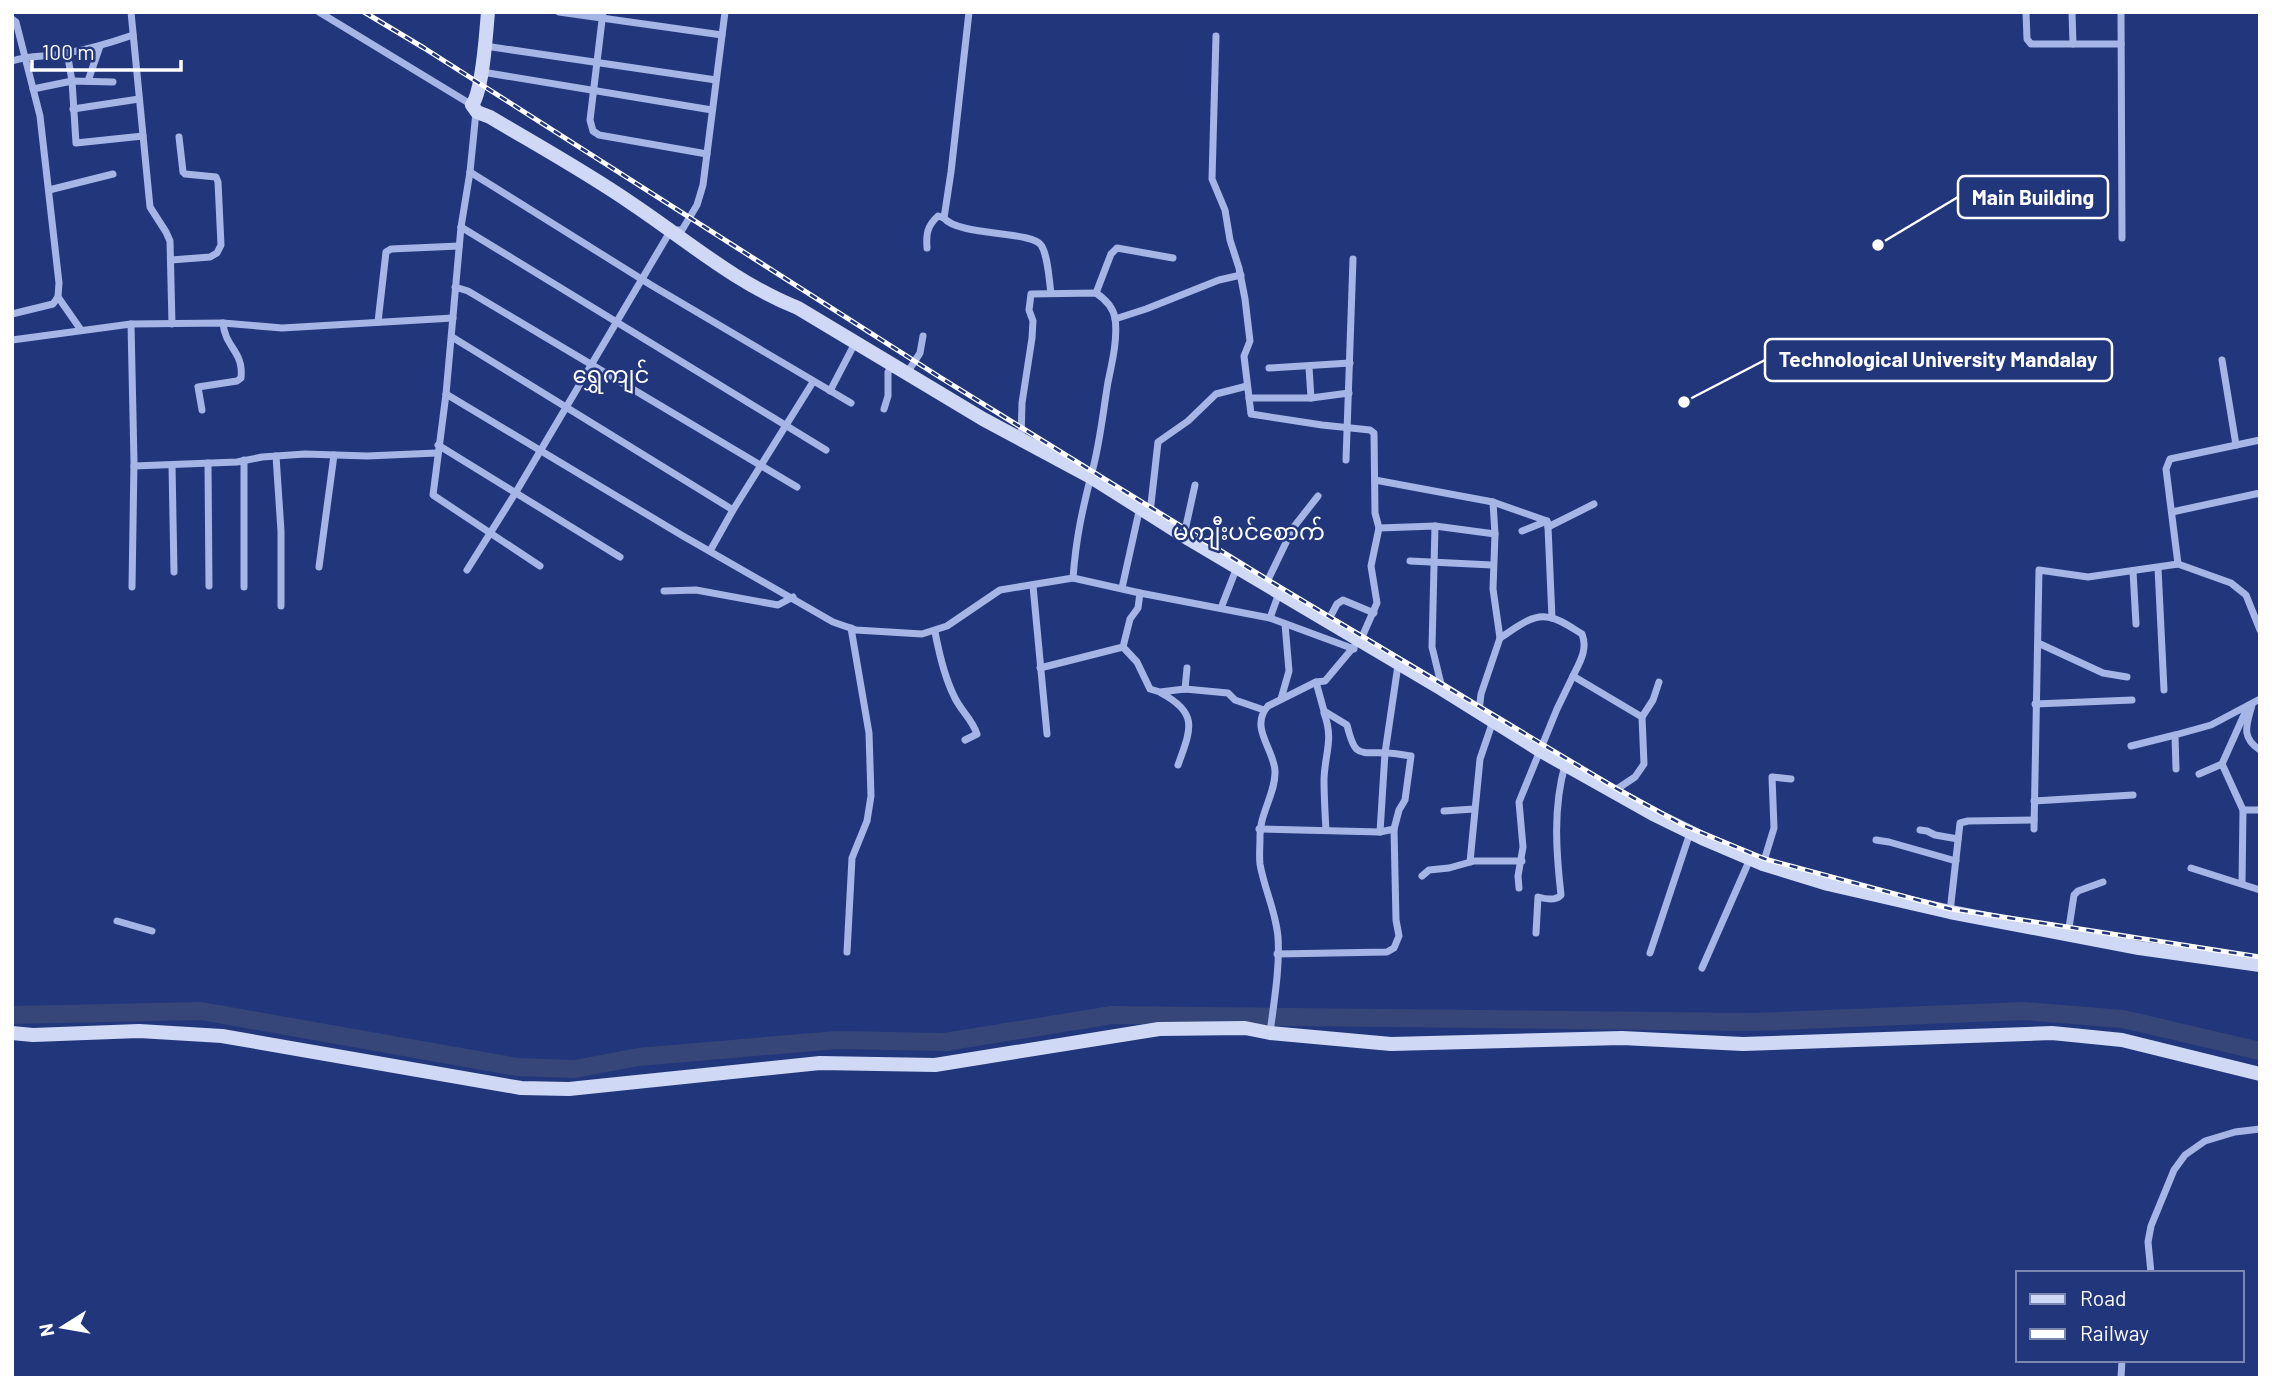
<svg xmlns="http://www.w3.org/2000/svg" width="2272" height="1390" font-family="Barlow,'Noto Sans Myanmar',sans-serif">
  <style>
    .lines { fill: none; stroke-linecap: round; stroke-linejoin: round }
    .river { stroke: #364678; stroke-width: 18 }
    .street { stroke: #a5b5e5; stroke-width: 7 }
    .secondary { stroke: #cfd8f5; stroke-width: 14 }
    .rail-casing { stroke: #fff; stroke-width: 5 }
    .rail { stroke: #22377b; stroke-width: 2.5; stroke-dasharray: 8; stroke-linecap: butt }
    .labels { text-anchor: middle; stroke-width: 5; stroke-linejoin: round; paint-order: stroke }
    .quarter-label { font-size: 23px; fill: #fff; stroke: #22377b }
    .leader { fill: none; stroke: #fff; stroke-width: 2.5 }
    .callout-dot { fill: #fff; stroke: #22377b; stroke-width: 2.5 }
    .callout { fill: #22377b; stroke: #fff; stroke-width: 2.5 }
    .callout-label { font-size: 21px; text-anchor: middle; font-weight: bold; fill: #fff }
  </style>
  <rect width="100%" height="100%" fill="#22377b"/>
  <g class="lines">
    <path class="river" d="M12,1015L201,1011L517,1067L575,1069L638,1057L837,1040L945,1042L1112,1015L1753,1022L2024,1011L2123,1019L2260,1051"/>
    <g class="street">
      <path d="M131,12L150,207L166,232L170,241L172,324"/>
      <path d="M319,12L472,105"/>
      <path d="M559,12L722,35"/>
      <path d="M603,12L590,120L593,131L599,135L707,154"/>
      <path d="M969,12L951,172L944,218C958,236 1032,231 1041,245C1048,255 1049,280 1051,293"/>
      <path d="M2026,12L2027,39L2031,44H2121"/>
      <path d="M2072,12L2073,44"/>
      <path d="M2121,12L2122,238"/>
      <path d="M12,19L16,22L40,116L59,283L58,297L53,304L12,314"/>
      <path d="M1216,36L1212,179L1225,210L1230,240L1239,268L1245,299L1250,341L1244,356L1251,414L1322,425L1370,430L1374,433L1375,513L1379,528L1371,566L1377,603L1362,637L1325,681L1316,682L1268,706C1249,727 1274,749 1275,771C1276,793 1259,814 1260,838C1260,846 1259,856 1260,864C1264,888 1276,912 1278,937C1280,968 1274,1001 1270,1033"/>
      <path d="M485,46L716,80"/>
      <path d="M67,52L72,81L76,143L143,136"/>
      <path d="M12,61C29,55 45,57 62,54C86,50 110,43 133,35"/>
      <path d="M482,72L712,110"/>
      <path d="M88,81L100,46"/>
      <path d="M33,89L72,81L113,82"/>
      <path d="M73,109L139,99"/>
      <path d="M476,112L470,172L461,227L446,394L433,495L540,566"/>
      <path d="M470,172L651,285L851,403"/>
      <path d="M49,190L113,174"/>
      <path d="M461,227L826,450"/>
      <path d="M927,248C926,234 927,226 938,216L944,218"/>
      <path d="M171,260L210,257L217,253L221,245L218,182L216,177L185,174L183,172L179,137"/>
      <path d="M455,287L468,291L797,487"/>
      <path d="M1096,293L1111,254L1117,248L1173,258"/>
      <path d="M58,297L81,330"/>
      <path d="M1115,319L1146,309L1219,280L1241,275"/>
      <path d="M378,322L386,252L391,249L459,246"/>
      <path d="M131,324L134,462L132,587"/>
      <path d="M452,337L733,510"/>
      <path d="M12,340L131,324L223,323L282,328L453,318"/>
      <path d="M2222,360L2236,445"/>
      <path d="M1309,367L1311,398"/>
      <path d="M1269,368L1350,363"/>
      <path d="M907,373L920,353L923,336"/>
      <path d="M830,391L855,343"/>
      <path d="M446,394L683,536L833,622L856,630L922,634L947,626L1000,590L1073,578L1140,593L1270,618L1354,649"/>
      <path d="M1249,398H1311L1349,393"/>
      <path d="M884,409L888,396V372L893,366"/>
      <path d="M202,410L198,387L237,381L241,378C244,351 225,348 223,323"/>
      <path d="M1021,440L1022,403L1032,338L1033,321L1029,310L1031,294L1096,293C1105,299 1113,307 1115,318C1118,338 1112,363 1108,382C1103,412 1100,443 1092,472C1082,511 1076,538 1073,578"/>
      <path d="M438,445L620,557"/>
      <path d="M276,456L281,531V606"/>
      <path d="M1346,460L1353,259"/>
      <path d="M208,463L209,586"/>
      <path d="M172,465L174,572"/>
      <path d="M134,466L237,462L262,457L305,454L367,456L437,453"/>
      <path d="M1375,480L1493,502L1547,521L1548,527L1594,504"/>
      <path d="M2172,512L2260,493"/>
      <path d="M1150,513L1158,442L1188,421L1216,394L1247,386"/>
      <path d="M1435,526L1432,647L1442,688"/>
      <path d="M1548,527L1552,618"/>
      <path d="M1379,528L1435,526L1495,534"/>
      <path d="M1522,531L1547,521"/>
      <path d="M1184,535L1195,485"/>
      <path d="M710,551L733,510L813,382"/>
      <path d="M1410,561L1492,565"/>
      <path d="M2178,564L2166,469L2170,459L2260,440"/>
      <path d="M319,567L334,455"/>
      <path d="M2158,568L2164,690"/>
      <path d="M467,570L516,492L671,230H682L697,205L703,185L725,12"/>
      <path d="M2133,571L2136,624"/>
      <path d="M1266,584L1293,528L1318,496"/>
      <path d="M1033,586L1047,734"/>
      <path d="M244,587V460"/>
      <path d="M1122,588L1140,507"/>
      <path d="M664,591L696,590L778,605L793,597"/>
      <path d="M1221,608L1237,567"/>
      <path d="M1270,618L1279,593"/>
      <path d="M1328,621L1337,604L1343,600L1374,613"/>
      <path d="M935,632C939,653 944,676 954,696C960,710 972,719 977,734L965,740"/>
      <path d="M1500,638C1513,630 1530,615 1546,617C1557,617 1572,628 1582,634C1588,649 1580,662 1573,676"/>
      <path d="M2038,643L2103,673L2127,677"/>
      <path d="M1123,647L1137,662L1150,689L1160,692L1185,689L1228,693L1235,700L1264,710"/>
      <path d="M1040,668L1123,647L1130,619L1138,608L1140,593"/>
      <path d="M1185,689L1187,668"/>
      <path d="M1161,693C1199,713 1191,729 1178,765"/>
      <path d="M1281,699L1289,671L1285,624"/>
      <path d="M2035,704L2132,700"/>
      <path d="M2252,705C2247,724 2240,737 2260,750"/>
      <path d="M1479,711L1481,694L1500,638L1493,589L1495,534L1493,502"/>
      <path d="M1324,713C1334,740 1325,752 1324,779C1324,796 1325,813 1326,830"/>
      <path d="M2131,746L2175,735"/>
      <path d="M2222,764L2243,810L2242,883"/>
      <path d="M2176,769L2175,735L2211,725L2260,699"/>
      <path d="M2199,774L2222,764L2248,706"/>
      <path d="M1611,790L1617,789L1635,777L1644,764L1642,717L1653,700L1659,682"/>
      <path d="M2034,801L2133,795"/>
      <path d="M2243,810H2260"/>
      <path d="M1444,811L1474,809"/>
      <path d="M1259,829L1380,832L1394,829"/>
      <path d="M2034,829L2039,570L2088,577L2178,564L2231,583L2246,595L2260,630"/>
      <path d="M1920,830L1927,831L1935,835L1958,839"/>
      <path d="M1380,832L1385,753L1398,665"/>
      <path d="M1876,840L1889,842L1956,861"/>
      <path d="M1470,862L1480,759L1493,721"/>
      <path d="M1763,864L1774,828L1772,777L1791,779"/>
      <path d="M2191,868L2260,890"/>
      <path d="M1422,876L1429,870L1449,868L1474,861H1522"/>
      <path d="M1519,888L1518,876L1523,847L1519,802L1557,709L1573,676L1642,717"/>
      <path d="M1950,912L1960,823L1968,821L2034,820"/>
      <path d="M117,921L152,931"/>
      <path d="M1536,933L1538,897C1545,899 1556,901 1561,895C1556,851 1553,808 1565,765"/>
      <path d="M2068,934L2074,895L2078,891L2103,882"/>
      <path d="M847,952L852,858L867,821L871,796L869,733L851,628"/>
      <path d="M1650,953L1690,833"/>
      <path d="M1277,954L1387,952L1394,948L1399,936L1396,920L1394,829L1399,810L1405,800L1411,756C1403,755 1395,753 1388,753C1358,752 1355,758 1347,725L1324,711L1316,682"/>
      <path d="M1702,968L1750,859"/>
      <path d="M2151,1273L2148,1242L2151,1226L2174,1170L2185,1155L2205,1141L2235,1132L2260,1129"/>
      <path d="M2121,1378L2122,1360"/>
    </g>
    <g class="secondary">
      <path d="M488,12C486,33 483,90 472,105L477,112L490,117C537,145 586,172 631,203C685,239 737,284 798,308L983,419L1091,477L1189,539L1442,689L1541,751L1653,814L1702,838L1763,864L1828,884L1950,912L2139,948L2260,965"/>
      <path d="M12,1033L33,1035L139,1031L222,1036L521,1088L569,1089L820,1063L935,1065L1159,1029L1245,1028L1270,1033L1391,1044L1622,1038L1743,1044L2052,1033L2122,1040L2260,1074"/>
    </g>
    <defs>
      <path id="rail" d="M364,12L424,48L938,376L1268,580L1617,789L1685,826L1765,859L1951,909L2260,957"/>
    </defs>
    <use href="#rail" class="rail-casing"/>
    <use href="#rail" class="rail"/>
  </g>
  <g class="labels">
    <g class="quarter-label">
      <text x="611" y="383">ရွှေကျင်</text>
      <text x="1249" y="540">မကျီးပင်စောက်</text>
    </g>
  </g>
  <path class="leader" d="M1878 245L1958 197M1684 402L1765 360"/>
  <g class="callout-dot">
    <circle cx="1878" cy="245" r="7"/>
    <circle cx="1684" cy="402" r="7"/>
  </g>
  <g class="callout">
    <rect x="1958" y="176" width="150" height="42" rx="7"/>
    <rect x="1765" y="339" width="347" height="42" rx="7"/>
  </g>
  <g class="callout-label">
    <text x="2033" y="205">Main Building</text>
    <text x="1938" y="367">Technological University Mandalay</text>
  </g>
  <rect width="2272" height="1390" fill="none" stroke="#ffffff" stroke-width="28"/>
  <rect x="2016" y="1271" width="228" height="91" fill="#22377b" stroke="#7a87b0" stroke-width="2"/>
  <rect x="2030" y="1294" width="35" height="10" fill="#cfd8f5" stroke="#7a87b0" stroke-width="2"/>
  <text x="2080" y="1306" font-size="21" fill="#ffffff">Road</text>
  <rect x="2030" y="1329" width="35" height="10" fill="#ffffff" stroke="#7a87b0" stroke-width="2"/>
  <text x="2080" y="1341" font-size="21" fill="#ffffff">Railway</text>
  <g transform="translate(63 1327) rotate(259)" stroke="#22377b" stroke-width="5" paint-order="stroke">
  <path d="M0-5L12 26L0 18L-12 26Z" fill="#ffffff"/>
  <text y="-10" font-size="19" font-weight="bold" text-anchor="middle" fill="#ffffff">N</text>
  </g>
  <path d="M32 60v10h149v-10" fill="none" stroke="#ffffff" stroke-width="3.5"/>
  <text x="42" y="60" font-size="21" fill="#ffffff" stroke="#22377b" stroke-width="5" paint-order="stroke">100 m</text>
</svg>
